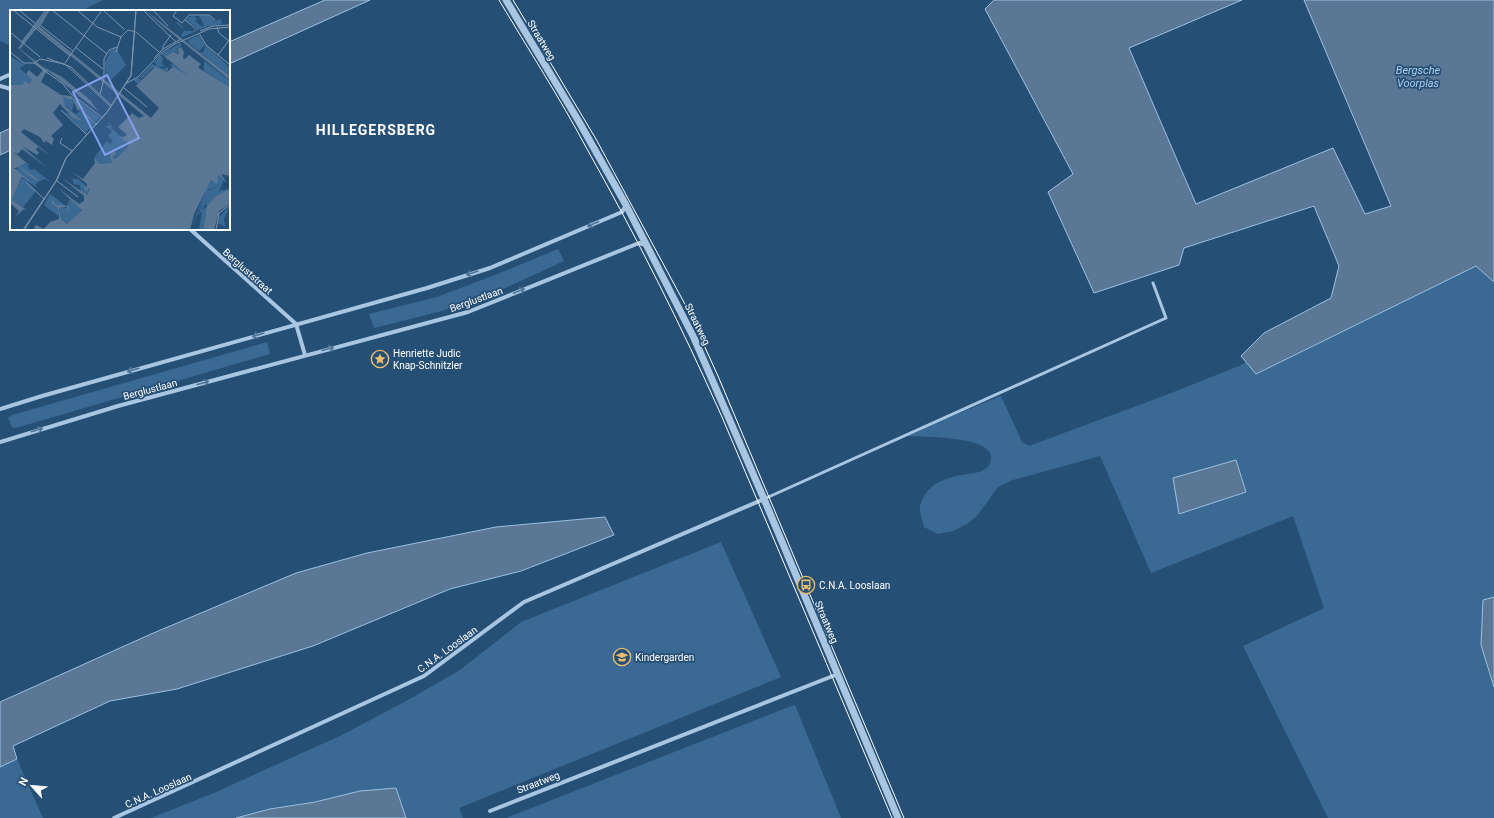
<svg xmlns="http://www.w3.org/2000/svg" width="1494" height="818" font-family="Roboto,sans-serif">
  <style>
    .green { fill: #3a6994; fill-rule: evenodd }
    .water { fill: #5a7895; stroke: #9cc1e3 }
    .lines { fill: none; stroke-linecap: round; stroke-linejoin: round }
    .service { stroke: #a8c6e2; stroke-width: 3 }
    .minor { stroke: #a8c6e2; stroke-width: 4 }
    .tertiary { stroke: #a8c6e2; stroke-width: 7 }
    .tram { stroke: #fff; stroke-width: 1 }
    .oneway { stroke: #4d7396 }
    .labels { text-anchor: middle; stroke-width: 3.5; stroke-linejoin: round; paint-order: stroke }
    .street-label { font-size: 10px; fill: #fff; stroke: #264f76 }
    .poi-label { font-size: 10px; fill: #fff; stroke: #264f76; text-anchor: start }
    .water-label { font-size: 11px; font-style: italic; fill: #b2d0ea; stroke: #264f76 }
    .district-label { font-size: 14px; font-weight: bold; letter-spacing: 1px; fill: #fff; stroke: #264f76 }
    .inset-road { fill: none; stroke: #7d95ad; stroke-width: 1 }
    .view { fill: #839eea; fill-opacity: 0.15; stroke: #839eea; stroke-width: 2 }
    .inset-edge { fill: none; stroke: #fff; stroke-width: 2 }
  </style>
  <rect width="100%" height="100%" fill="#264f76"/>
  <g class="green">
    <path d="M0,0H103L81,11H11V46L0,41Z"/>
    <path d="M558,249L564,261L505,288L442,311L374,328L369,314L437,297L500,273Z"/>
    <path d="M1476,266L1494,282V597L1483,600L1481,645L1494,687V818H1328L1243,646L1324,608L1293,516L1151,573L1100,456L1013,480L998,487L977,516L967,524L953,531L938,534L924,527C923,521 919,512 920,506C926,485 943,478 962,475C970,473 978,474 985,469C988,468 991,463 991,459C995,435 918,437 903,436L1001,396L1022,442L1029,446L1166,395L1239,366L1246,362L1257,374ZM1173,478L1246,492L1179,514Z"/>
    <path d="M267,342L270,354L16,428L12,427L8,418L12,415Z"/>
    <path d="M721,542L781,677L459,808L463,818H406L396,788L270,809L236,818H151L214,793L304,752L340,736L406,701L460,670L521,622Z"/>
    <path d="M795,705L841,818H506L781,710Z"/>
    <path d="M17,759L43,818H0V767Z"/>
  </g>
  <g class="water">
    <path d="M325,0H370L229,64V42Z"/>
    <path d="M994,0H1242L1129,48L1196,204L1333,148L1365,214L1391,206L1304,0H1494V282L1476,266L1256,374L1241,356L1264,333L1331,298L1339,266L1314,206L1184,248L1179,265L1094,293L1048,192L1073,174L985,9Z"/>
    <path d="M11,128V150L0,155V133Z"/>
    <path d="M1236,460L1246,492L1179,514L1173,478Z"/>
    <path d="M605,517L614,535L521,571L450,589L313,646L177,689L110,701L13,746L17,759L0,767V702L151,634L296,573L367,553L496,527Z"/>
    <path d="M1494,597V687L1481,645L1483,600Z"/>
    <path d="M396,788L406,818H236L270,809L315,802L360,791Z"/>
  </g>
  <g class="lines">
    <path class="service" d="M764,499L1166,318L1153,283"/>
    <g class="minor">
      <path d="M0,79L11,74"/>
      <path d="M0,86L11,89"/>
      <path d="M190,229L296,324"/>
      <path d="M296,324L305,355"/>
      <path d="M0,409L42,396L427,288L490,268L622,212L626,205"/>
      <path d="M0,442L118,406L468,312L639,243L646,245"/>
      <path d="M490,811L838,674"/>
      <path d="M114,818L424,676L524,602L764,499"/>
    </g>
    <path class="tertiary" d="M506,0L578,120L626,205L694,338L764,499L898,818"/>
    <g class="tram">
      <path d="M499,0C528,49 560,98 587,149C636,236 681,325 722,417L892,818"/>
      <path d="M513,0L596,139L687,308L718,376L904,818"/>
    </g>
  </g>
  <defs><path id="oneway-shaft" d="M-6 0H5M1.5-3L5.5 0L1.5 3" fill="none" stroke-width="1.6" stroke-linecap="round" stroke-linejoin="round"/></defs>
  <g class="oneway">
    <use href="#oneway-shaft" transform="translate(593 224) rotate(157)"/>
    <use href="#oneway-shaft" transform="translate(472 273) rotate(162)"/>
    <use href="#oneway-shaft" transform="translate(519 291) rotate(-22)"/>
    <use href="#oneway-shaft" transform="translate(258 335) rotate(164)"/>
    <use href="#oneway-shaft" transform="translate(328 349) rotate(-15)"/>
    <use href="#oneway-shaft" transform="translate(133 370) rotate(164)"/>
    <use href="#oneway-shaft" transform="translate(203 383) rotate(-15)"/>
    <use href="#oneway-shaft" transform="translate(37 430) rotate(-17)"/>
  </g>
  <defs>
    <symbol id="sight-ring" viewBox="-11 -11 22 22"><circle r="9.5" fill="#264f76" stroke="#eabe6d" stroke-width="1.5"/><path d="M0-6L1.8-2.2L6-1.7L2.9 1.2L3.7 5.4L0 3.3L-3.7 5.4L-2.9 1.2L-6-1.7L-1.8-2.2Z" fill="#eabe6d"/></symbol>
    <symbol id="bus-ring" viewBox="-11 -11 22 22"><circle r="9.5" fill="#264f76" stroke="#eabe6d" stroke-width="1.5"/><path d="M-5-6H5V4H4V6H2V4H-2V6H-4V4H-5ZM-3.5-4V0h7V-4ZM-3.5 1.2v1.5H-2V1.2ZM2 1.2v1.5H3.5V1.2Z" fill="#eabe6d"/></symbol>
    <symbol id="school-ring" viewBox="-11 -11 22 22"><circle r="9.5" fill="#264f76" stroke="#eabe6d" stroke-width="1.5"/><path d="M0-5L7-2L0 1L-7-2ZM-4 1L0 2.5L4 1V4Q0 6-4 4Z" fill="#eabe6d"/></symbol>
  </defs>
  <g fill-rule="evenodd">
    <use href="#sight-ring" x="370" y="349" width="20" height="20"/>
    <use href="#bus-ring" x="796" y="575" width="20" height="20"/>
    <use href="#school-ring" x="612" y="647" width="20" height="20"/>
  </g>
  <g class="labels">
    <g class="street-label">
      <text transform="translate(542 40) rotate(59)" y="4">Straatweg</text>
      <text transform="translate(248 271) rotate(42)" y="4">Bergluststraat</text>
      <text transform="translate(476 299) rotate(-20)" y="4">Berglustlaan</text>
      <text transform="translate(698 324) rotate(64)" y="4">Straatweg</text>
      <text transform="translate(150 389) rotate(-15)" y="4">Berglustlaan</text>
      <text transform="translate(827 622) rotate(67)" y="4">Straatweg</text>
      <text transform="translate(447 649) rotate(-36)" y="4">C.N.A. Looslaan</text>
      <text transform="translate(538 782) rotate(-21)" y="4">Straatweg</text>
      <text transform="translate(158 790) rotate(-24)" y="4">C.N.A. Looslaan</text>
    </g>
    <g class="poi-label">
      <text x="393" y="357">Henriette Judic<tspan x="393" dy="12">Knap-Schnitzler</tspan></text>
      <text x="819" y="589">C.N.A. Looslaan</text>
      <text x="635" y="661">Kindergarden</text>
    </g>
    <g class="water-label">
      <text x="1418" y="74">Bergsche<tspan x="1418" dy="13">Voorplas</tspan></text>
    </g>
    <g class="district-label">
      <text x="376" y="135">HILLEGERSBERG</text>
    </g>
  </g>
  <g transform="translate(10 10)">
    <rect width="220" height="220" fill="#264f76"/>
    <path d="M198,5L205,11L211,9L212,14L195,17L173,27L171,25L175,20L166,13L168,12L176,21H183L186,17L176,10L179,7L184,6L187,9L185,11L192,17L194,15L189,6ZM189,25L195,35L189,41L175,30L180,32L178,30ZM171,33V36L166,39L168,43L164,42L159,47L177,63L179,65L178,67L162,57L160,55L163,54L178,66L151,44ZM196,35L220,58V66L190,42H193ZM106,38L116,55L101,70L96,66L95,53L100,41ZM0,43L15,55L10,58L23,71L18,76L0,77V46L14,55ZM150,45L153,48L152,54L156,57L148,56L153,59L158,57V62L142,58L128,74L123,70L128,68L131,70L143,55L133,67L129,68L142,54L148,56L144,52ZM194,51L220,71V77L194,61ZM59,84L90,107L86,112L72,102L85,113L76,123L52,100L71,111L54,94L53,87H59L64,92L62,101L66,104L72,99ZM98,112L102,116L101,118L118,133L119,137L104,149V140L102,141L99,144L102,153L90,154L84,148L97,131L100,134L103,131L98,126L102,121L95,116H99ZM11,153L17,154L20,160L24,159L41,172L35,169L30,171L25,174L28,178L15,170L26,181L13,197L2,190L11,168L17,170L4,159H8ZM207,165L214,170L208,183L211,180L219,179V181L206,186L198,196L195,195L198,191L196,193L192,200L197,197L194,214L193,220H189L192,201L188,206L196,182L209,175L198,180L180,220L197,177L201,170L207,173ZM62,169H68L77,177H74L79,178L77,185L71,182L70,175L64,174ZM46,176L72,199L58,214L51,209L49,198H60L46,195L41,187L42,194L48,198V206L34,195L40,184L56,196L58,193L60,189ZM220,196L214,209L215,217L208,213L209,207Z" fill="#3a6994"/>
    <path d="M37,0H40L30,17L141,108L149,98L126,76L145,57L157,62L163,57L179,66L155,47L163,42L169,44L167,39L171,37L174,42L173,48L175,49L179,45L191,54L188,57L190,59L220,77V166L211,164L217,173L208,165L207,174L201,170L184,204L180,220H23L26,215L34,219L40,212L49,209L48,198L42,194L41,187L46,195H52L59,197L58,202L57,197L49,198L51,209L57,214L72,200L47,177L69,194L74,191V186L52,168L77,185L80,178L76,181L73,176L77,177V174L62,162L73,169L85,153L84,148L90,154L102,153L99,144L104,140L106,143L103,147L105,149L118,137V133L108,126L113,127L117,125L108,117L122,103L129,108L134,106L27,18L10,39L33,57L52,67L80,90L88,101L38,61L35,64L31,72L51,85L61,86L73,98L68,101L63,90L53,87L55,96L72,111L63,108L50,94L43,103L53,115L41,126L44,129L42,135L36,131L34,133L30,127L14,119L11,122L42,147L28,137L26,140L29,142L27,145L12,136L37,158L12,139L8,144L4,142L20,156L15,153L9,156L29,170H25L9,157L4,158L22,173L12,167L10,170L2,190L17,200L14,199L6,206L9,201L0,193V75H13L14,71L20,74L22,70L16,64L19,60L27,67L33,60L8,38ZM135,0L220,66V70L155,18ZM220,179V194L209,201L204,220H193L197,196L206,186Z" fill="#5a7895"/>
    <path class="inset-road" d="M3,0L60,46M9,0L26,14M42,0L97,44M67,0L87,17L111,27M93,0L115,20M133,0L166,32M143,0L158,16M167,0L163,6L172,13L179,5H199L205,10M175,10L185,18M31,16L63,41M207,17L209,23L220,32M190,21L203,16L220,15M0,22L30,47M189,23L196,35L220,55M12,32L36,0M65,37L93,59M153,39V36L161,25M0,42L14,53H24L53,74L61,84L93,108M106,42L111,27L118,20L126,22L149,42M208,45L220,29M37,48L61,57L102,96M144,48L153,39L171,29M24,53L30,49L55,54L101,97M55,53L92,0M117,73L128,67L151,43L165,34L199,19L220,17M114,78L137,97M90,84L94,69V49L99,40L107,37M51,100L77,125M74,103L87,115M52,128L50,133L62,141M47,171L68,187M16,172L34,189M13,220L46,171L56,148L97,102L121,66L126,0M14,220L47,170L56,148L98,101L121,65L126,0M206,220L209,203L220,195"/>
    <path class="view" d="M97,65L129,128L95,145L63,82Z"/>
    <rect width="220" height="220" class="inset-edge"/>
  </g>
  <g transform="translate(32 786) rotate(297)" stroke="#264f76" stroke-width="3" paint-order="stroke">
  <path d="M0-3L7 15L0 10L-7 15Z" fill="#ffffff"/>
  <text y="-6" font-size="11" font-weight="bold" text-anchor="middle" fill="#ffffff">N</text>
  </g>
</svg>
